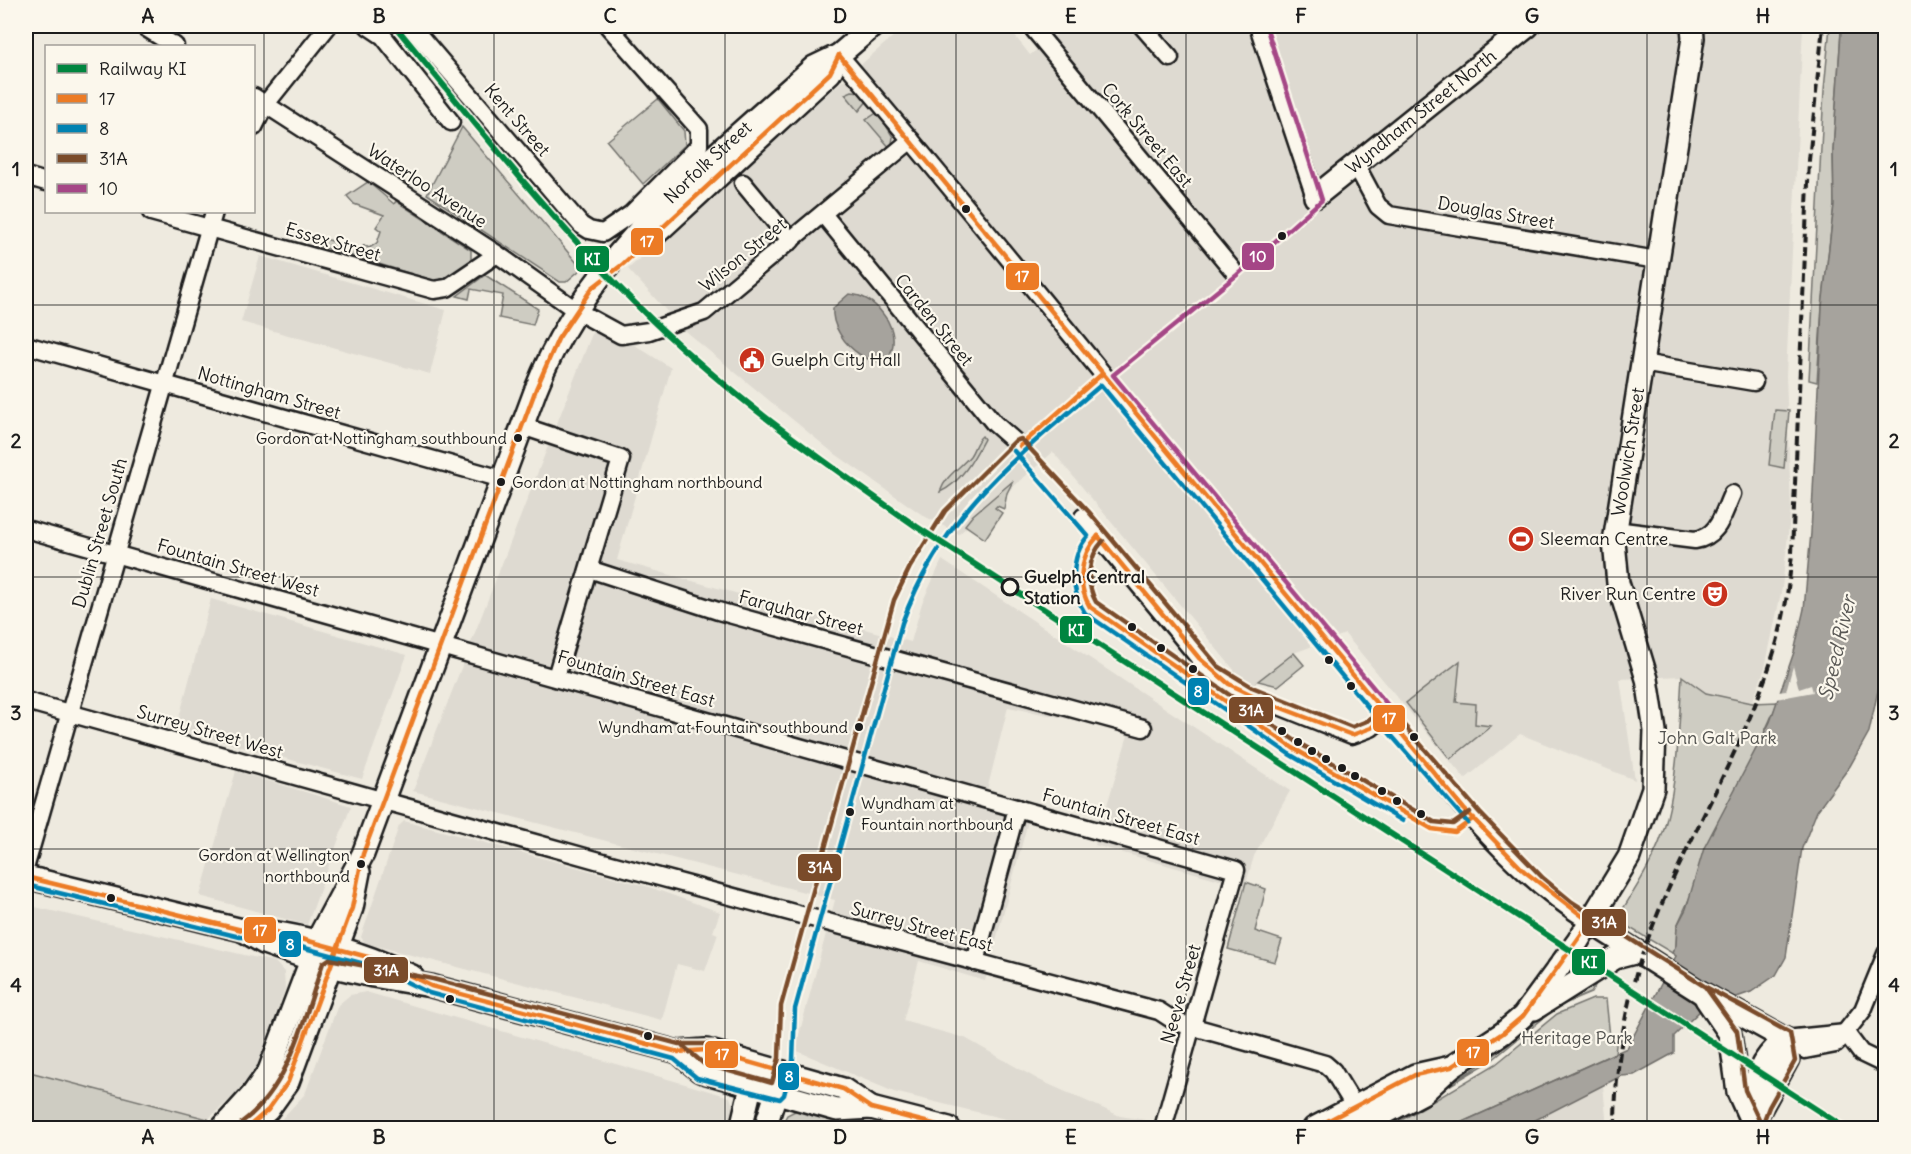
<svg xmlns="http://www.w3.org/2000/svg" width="1911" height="1154" font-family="Delius,sans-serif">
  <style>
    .built { fill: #dedad1 }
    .green { fill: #ceccc2; stroke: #75746f; stroke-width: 1.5 }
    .water { fill: #a6a39d; stroke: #6f6d69; stroke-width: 1.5 }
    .pier { fill: #eeeadf }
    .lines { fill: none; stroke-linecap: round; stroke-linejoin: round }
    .minor-casing { stroke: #1c1c1c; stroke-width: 21 }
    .major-casing { stroke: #1c1c1c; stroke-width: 26 }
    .minor { stroke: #fbf7ec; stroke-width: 16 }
    .major { stroke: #fbf7ec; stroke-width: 21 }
    .rail { stroke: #1c1c1c; stroke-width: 4; stroke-dasharray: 9 4.5; stroke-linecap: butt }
    .bus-1-casing { stroke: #fbf7ec; stroke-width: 9 }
    .bus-2-casing { stroke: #fbf7ec; stroke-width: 9 }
    .bus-3-casing { stroke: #fbf7ec; stroke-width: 9 }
    .bus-4-casing { stroke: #fbf7ec; stroke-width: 9 }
    .bus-1 { stroke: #ec7b25; stroke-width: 4.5 }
    .bus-2 { stroke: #0082b1; stroke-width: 4.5 }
    .bus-3 { stroke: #7a4b2a; stroke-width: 4.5 }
    .bus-4 { stroke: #a54686; stroke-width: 4.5 }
    .rail-1-casing { stroke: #fbf7ec; stroke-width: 10 }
    .rail-1 { stroke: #00853f; stroke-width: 6 }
    .grid { fill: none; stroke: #1c1c1c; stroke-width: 1.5; stroke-opacity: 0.55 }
    .bus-dot { fill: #1c1c1c; stroke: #fbf7ec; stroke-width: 2 }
    .stop-dot { fill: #fbf7ec; stroke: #1c1c1c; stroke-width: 3 }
    .labels { text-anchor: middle; stroke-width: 4.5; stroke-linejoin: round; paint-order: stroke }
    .bus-label { font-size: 16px; fill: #1c1c1c; stroke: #fbf7ec; text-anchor: end }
    .street-label { font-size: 18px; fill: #1c1c1c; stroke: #fbf7ec }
    .poi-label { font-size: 18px; fill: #1c1c1c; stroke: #fbf7ec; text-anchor: start }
    .stop-label { font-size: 18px; font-weight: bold; fill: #1c1c1c; stroke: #fbf7ec; text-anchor: start }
    .park-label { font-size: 18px; fill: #51514e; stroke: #fbf7ec }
    .water-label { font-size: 20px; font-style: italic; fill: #5a5956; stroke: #fbf7ec }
    .line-badge { stroke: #fbf7ec; stroke-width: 2 }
    .badge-label { font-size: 16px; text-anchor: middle; font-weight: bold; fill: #fff }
    .neatline { fill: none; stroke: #1c1c1c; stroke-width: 2 }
    .grid-label { font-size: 20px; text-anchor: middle; font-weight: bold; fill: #1c1c1c }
  </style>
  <rect width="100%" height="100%" fill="#eeeadf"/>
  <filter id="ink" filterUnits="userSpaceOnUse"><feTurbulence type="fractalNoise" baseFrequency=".0167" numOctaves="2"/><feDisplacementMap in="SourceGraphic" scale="12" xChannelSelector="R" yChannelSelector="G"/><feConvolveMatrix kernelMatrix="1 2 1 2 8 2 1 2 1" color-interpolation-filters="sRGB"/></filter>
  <g filter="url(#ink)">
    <g class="built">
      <path d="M905,26H1007L1030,55L1067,26H1803L1786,375L1791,508L1782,588L1765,668L1752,703L1706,693L1682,676L1620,679L1635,780L1520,734L1465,779L1345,634L1294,653L1253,685L1245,683L1053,452L959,534L924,516L831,451L686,332L628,269Z"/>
      <path d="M260,256L446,310L430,374L241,322Z"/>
      <path d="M597,321L671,368L617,560L911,642L922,603L942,560L1290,791L1254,856L1245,887L1095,845L1128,735L1110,727L1008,707L987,790L1033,803L985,981L919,961L903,1021L965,1038L1039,1080L1120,1116L1152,1121L1149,1128H1042L894,1092L795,1050L835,900L413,791Z"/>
      <path d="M211,599L407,655L362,779L176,729Z"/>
      <path d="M236,771L351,806L307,925L200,896Z"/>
      <path d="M404,821L646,886L720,912L713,932L718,934L705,971L677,964L662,1020L365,943L361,937L399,826Z"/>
      <path d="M26,905L275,962L284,972L285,989L257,1066L238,1092L208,1119L26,1071Z"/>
      <path d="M366,992L730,1097L735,1111L733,1123L730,1128H593L577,1125L476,1128H273L305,1094L338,1005L350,995Z"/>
      <path d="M1603,1085L1607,1128H1520L1553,1110Z"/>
    </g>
    <g class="green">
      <path d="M1830,26H1844L1841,32L1833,150L1834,205L1822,307L1817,382L1809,380L1824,90Z"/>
      <path d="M852,91L861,92L868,100L859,111L845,94Z"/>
      <path d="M658,99L684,131L685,145L643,184L607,141Z"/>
      <path d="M878,112L893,137L891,149L866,120Z"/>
      <path d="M462,127L577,263L580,270L566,282H560L427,194Z"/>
      <path d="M368,182L394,204L396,201L471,250V260L449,279L439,282L315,245L319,237L360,250L364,245L369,248L377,243L381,231L376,227L384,215L354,204L347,196Z"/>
      <path d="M485,275L538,309L533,325L499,318L503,295L471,289L469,299L457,296Z"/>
      <path d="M1775,410L1789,411L1784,468L1769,465Z"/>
      <path d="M982,436L984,439C974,458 961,483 940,492C946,475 959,469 970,456C975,449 975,442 982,436Z"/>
      <path d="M1013,481L1007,493L1004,509L997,506L995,508L1002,513L985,539L965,525L973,515Z"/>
      <path d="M1294,653L1304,665L1278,686L1258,681Z"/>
      <path d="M1460,661L1456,702L1476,704L1475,724L1491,726L1450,759L1406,703Z"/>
      <path d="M1682,676L1706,693L1752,703L1778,702L1677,926L1676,945L1672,953L1625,925L1621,912C1638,885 1658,854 1666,822C1678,775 1679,725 1682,676Z"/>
      <path d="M1246,882L1266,889L1255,931L1282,940L1275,962L1228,949Z"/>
      <path d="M1595,971L1601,975L1591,993L1557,1007L1491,1061L1388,1122L1381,1128H1372L1471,1071L1507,1046Z"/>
      <path d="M1593,999H1606L1610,1037L1617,1038L1615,1053L1449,1128H1388L1496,1064L1557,1014Z"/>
      <path d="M26,1071L208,1119L197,1128H26Z"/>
      <path d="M797,1110L805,1111L874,1128H780L787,1115Z"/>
    </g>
    <g class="water">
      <path d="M1844,26H1885V659L1869,732L1850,766L1817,811L1802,848L1786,957L1776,975L1751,992L1702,1009L1674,1036V1053L1634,1075L1621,1076L1520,1128H1449L1627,1048L1676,956L1672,953L1676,945L1677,926L1686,909L1704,848L1770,722L1794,652L1804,609L1811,533L1822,307L1834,205L1833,150L1841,32Z"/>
      <path d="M849,294C863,295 875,303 883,314C890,322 894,334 893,344C888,385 829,343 833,308Z"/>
      <path d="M577,1125L593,1128H476L481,1127Z"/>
    </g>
    <path class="pier" d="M1793,666L1799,689L1811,685L1813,692L1776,699L1778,692L1786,691Z"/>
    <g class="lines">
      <defs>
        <g id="minor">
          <path d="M143,26L175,46"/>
          <path d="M368,26L383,36L451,122"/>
          <path d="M411,26L581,225L589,230L603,233L631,214L699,146V129L608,26"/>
          <path d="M1031,26L1232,269"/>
          <path d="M1142,26L1170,58"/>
          <path d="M1258,26L1315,197"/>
          <path d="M839,55C1015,260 1179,474 1355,678C1426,761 1496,864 1590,922"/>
          <path d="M254,97L497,254L577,311L621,335L649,331L704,312L911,140"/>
          <path d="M254,127L265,105L328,26"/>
          <path d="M1356,165L1378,206L1389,215L1657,260"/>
          <path d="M26,176L46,182"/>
          <path d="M743,183L791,241"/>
          <path d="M151,212L434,290L447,288L497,254"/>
          <path d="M823,214L994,423L1020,446"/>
          <path d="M26,345L502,479"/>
          <path d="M1642,363L1754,382"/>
          <path d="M522,426L621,459L556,677"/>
          <path d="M1083,517L1199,658L1213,672L1229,684L1249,694L1352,735L1371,728L1386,715"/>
          <path d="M26,529L1236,870L1163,1128"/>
          <path d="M1615,530L1695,540C1719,537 1723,513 1732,494"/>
          <path d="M589,569L718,611L1143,728"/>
          <path d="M26,701L596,860L1159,1011L1176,1022L1325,1064L1333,1071L1355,1107"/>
          <path d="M26,865L214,212"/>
          <path d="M975,962L1017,808"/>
          <path d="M1846,1033L1861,1053L1886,1065"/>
          <path d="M1785,1039L1805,1050L1836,1044L1863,1010L1886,954"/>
          <path d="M1785,1039L1846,1033"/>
        </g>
        <g id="major">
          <path id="s1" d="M1315,197L1528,26"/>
          <path d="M648,241L830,73L839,55L873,26"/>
          <path d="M26,877L242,930C292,930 367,954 412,976"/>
          <path d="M1590,922L1700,992L1785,1039"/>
          <path d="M242,930L264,943L330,966L373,976L431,986L678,1052L706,1050L829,1085L843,1089L871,1108"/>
          <path d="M1706,999L1730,1034L1738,1092L1753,1125"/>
          <path d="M1534,1009L1615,958L1638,952"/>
          <path d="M678,1052L700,1071L837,1110L871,1108L949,1128"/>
          <path d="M1753,1113C1752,1079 1759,1061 1785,1039"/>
          <path d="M1755,1119L1788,1059L1785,1039"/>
          <path id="s2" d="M222,1128L252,1095L269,1071L322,931L363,854L536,389C589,253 709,162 814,67L839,55"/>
          <path d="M247,1128L268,1110L288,1082L352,908L359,872"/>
          <path d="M741,1128L754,1074"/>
          <path d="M765,1128L780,1081"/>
          <path d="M1314,1128L1415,1075L1451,1067"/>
          <path id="s3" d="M1357,1128L1423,1093L1451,1067L1503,1033L1523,1016L1578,941L1629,857L1653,788L1655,731L1647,679L1618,583L1614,542L1693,38L1692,26"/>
        </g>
      </defs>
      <use href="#minor" class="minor-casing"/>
      <use href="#major" class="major-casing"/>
      <use href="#minor" class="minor"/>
      <use href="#major" class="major"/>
      <path class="rail" d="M1615,1128C1615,1075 1622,1022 1637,971C1671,860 1740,763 1774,652C1784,620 1789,587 1792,553L1809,160L1823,26"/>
      <defs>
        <g id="bus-1">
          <path d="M839,55L1464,809L1524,871L1590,922"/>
          <path d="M1020,446L1102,374"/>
          <path d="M1098,536C1080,555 1076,584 1090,607L1293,748L1432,829L1455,832L1474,818"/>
          <path d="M1098,536L1199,658L1229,684L1271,704L1352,735L1371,728L1386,715"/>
          <path d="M26,877L242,930H268L379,960L431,986L678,1052L706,1050L843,1089L871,1108L949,1128"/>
          <path d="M247,1128L268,1110L288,1082L352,908L363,854L536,389L558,339L592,288L623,264L830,73L839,55"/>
          <path d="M1314,1128L1415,1075L1451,1067L1503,1033L1523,1016L1590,922"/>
        </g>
        <g id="bus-2">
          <path d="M1014,451L1088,536C1070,556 1070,591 1085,613L1289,754L1403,821"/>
          <path d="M26,885L240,937L267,938L376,967L429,993L674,1059L697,1078L780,1099L784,1095L793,1060L795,1009L902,623C943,512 1014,459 1101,385L1391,735L1468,823"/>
        </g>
        <g id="bus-3">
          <path d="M1103,541C1088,557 1085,582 1096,602L1297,742L1434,822L1453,824L1470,812"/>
          <path d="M1706,988L1737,1031L1745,1090L1760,1122"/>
          <path d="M683,1046L704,1064L772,1083L779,1058L781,1006L894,600L910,567L945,511L1015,441L1021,439L1089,512L1218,666L1252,687L1352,727L1367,721L1383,708L1390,709L1480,813L1543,878L1572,902L1704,986L1790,1033L1795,1061L1769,1107L1761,1128"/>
          <path d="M242,1122C291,1086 304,1017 323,963L329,959L433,979L679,1044H713"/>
        </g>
        <path id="bus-4" d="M1266,26L1322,200L1237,275L1113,375L1392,710"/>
      </defs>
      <use href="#bus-1" class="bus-1-casing"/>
      <use href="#bus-2" class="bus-2-casing"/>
      <use href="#bus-3" class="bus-3-casing"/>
      <use href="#bus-4" class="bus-4-casing"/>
      <use href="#bus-1" class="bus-1"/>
      <use href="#bus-2" class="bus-2"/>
      <use href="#bus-3" class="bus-3"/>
      <use href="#bus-4" class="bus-4"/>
      <defs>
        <path id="rail-1" d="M395,26C478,127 558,229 652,320C733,398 825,463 917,527L1845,1128"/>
      </defs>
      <use href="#rail-1" class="rail-1-casing"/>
      <use href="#rail-1" class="rail-1"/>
    </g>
  </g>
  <path class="grid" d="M264,26V1128M494,26V1128M725,26V1128M956,26V1128M1186,26V1128M1417,26V1128M1647,26V1128M26,305H1886M26,577H1886M26,849H1886"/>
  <defs>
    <symbol id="civic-disc" viewBox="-11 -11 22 22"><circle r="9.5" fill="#c8321e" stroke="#fbf7ec"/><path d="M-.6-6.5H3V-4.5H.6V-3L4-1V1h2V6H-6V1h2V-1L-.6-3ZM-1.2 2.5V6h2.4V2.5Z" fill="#fff"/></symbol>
    <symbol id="stadium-disc" viewBox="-11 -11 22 22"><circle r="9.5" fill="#c8321e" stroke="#fbf7ec"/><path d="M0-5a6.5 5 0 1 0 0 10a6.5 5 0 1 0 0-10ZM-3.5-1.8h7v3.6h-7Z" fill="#fff"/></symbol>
    <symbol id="theatre-disc" viewBox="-11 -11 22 22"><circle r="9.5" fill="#c8321e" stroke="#fbf7ec"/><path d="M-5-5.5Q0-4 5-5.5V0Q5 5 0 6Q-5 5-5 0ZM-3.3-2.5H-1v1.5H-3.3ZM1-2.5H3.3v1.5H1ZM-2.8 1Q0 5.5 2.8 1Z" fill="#fff"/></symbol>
  </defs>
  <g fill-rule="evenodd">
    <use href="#civic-disc" x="737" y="345" width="30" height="30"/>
    <use href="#stadium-disc" x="1506" y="524" width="30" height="30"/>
    <use href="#theatre-disc" x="1700" y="579" width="30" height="30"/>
  </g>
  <g class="bus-dot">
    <circle cx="966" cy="209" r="5"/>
    <circle cx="1282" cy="236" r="5"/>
    <circle cx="518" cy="438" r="5"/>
    <circle cx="501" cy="482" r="5"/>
    <circle cx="1132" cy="627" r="5"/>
    <circle cx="1161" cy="648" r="5"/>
    <circle cx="1329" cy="660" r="5"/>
    <circle cx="1193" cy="669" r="5"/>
    <circle cx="1351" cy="686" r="5"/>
    <circle cx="859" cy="727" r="5"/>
    <circle cx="1282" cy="731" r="5"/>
    <circle cx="1414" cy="737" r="5"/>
    <circle cx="1298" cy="742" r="5"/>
    <circle cx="1312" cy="751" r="5"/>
    <circle cx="1326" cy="759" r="5"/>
    <circle cx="1342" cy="768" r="5"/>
    <circle cx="1355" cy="776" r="5"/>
    <circle cx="1382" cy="791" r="5"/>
    <circle cx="1397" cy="801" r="5"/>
    <circle cx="850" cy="812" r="5"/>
    <circle cx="1421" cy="814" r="5"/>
    <circle cx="361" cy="864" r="5"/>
    <circle cx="111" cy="898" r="5"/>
    <circle cx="450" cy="999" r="5"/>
    <circle cx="648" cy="1036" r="5"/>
  </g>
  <circle class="stop-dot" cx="1010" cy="587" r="8"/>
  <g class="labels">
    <g class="bus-label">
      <text x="507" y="444">Gordon at Nottingham southbound</text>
      <text x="512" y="488" text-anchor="start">Gordon at Nottingham northbound</text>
      <text x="848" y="733">Wyndham at Fountain southbound</text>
      <text x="861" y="809" text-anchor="start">Wyndham at<tspan x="861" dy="21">Fountain northbound</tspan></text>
      <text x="350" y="861">Gordon at Wellington<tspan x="350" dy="21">northbound</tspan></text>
    </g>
    <g class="street-label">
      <text dy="6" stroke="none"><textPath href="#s1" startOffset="136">Wyndham Street North</textPath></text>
      <text transform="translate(517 120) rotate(49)" y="6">Kent Street</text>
      <text transform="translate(1147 135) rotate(50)" y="6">Cork Street East</text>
      <text dy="6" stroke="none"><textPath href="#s2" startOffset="1094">Norfolk Street</textPath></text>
      <text transform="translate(427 186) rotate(33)" y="6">Waterloo Avenue</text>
      <text transform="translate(1496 213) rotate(10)" y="6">Douglas Street</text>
      <text transform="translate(333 242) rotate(16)" y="6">Essex Street</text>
      <text transform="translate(743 255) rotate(-39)" y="6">Wilson Street</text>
      <text transform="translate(934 320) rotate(51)" y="6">Carden Street</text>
      <text transform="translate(269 393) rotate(16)" y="6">Nottingham Street</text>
      <text dy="6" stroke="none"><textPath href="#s3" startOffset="808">Woolwich Street</textPath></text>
      <text transform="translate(100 533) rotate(-74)" y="6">Dublin Street South</text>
      <text transform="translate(238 568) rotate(16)" y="6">Fountain Street West</text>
      <text transform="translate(801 613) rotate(15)" y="6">Farquhar Street</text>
      <text transform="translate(636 679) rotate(16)" y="6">Fountain Street East</text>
      <text transform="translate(210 732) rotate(16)" y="6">Surrey Street West</text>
      <text transform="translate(1121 817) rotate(16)" y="6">Fountain Street East</text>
      <text transform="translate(922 927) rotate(15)" y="6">Surrey Street East</text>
      <text transform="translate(1181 994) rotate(-74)" y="6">Neeve Street</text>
    </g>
    <g class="poi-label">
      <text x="771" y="366">Guelph City Hall</text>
      <text x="1540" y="545">Sleeman Centre</text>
      <text x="1696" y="600" text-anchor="end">River Run Centre</text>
    </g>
    <g class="stop-label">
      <text x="1024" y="583">Guelph Central<tspan x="1024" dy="21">Station</tspan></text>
    </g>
    <g class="park-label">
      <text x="1717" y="744">John Galt Park</text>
      <text x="1577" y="1044">Heritage Park</text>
    </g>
    <g class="water-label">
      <text transform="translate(1837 648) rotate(-77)" y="7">Speed River</text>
    </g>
  </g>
  <g class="line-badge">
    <rect x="630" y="227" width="34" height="29" rx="6" fill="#ec7b25"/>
    <rect x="1241" y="242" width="34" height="29" rx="6" fill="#a54686"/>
    <rect x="575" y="245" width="35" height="28" rx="6" fill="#00853f"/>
    <rect x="1005" y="262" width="35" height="29" rx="6" fill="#ec7b25"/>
    <rect x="1059" y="615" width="34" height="29" rx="6" fill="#00853f"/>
    <rect x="1187" y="677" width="23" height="29" rx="6" fill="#0082b1"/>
    <rect x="1228" y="696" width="46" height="28" rx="6" fill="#7a4b2a"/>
    <rect x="1372" y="704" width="34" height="29" rx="6" fill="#ec7b25"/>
    <rect x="797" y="853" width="45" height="29" rx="6" fill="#7a4b2a"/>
    <rect x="1581" y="908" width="46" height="29" rx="6" fill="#7a4b2a"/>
    <rect x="243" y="916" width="34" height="28" rx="6" fill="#ec7b25"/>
    <rect x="278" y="930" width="24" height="28" rx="6" fill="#0082b1"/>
    <rect x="1571" y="948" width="35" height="28" rx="6" fill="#00853f"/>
    <rect x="363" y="956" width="46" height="28" rx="6" fill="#7a4b2a"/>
    <rect x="1456" y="1038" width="34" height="29" rx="6" fill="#ec7b25"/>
    <rect x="704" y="1040" width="35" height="29" rx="6" fill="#ec7b25"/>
    <rect x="777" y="1062" width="23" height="29" rx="6" fill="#0082b1"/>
  </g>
  <g class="badge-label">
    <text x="647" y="247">17</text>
    <text x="1258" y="262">10</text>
    <text x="592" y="265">KI</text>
    <text x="1022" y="282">17</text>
    <text x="1076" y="636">KI</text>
    <text x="1198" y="697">8</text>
    <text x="1251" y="716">31A</text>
    <text x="1389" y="724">17</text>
    <text x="820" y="873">31A</text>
    <text x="1604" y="928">31A</text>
    <text x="260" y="936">17</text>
    <text x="290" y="950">8</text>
    <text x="1589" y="968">KI</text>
    <text x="386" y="976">31A</text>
    <text x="1473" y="1058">17</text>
    <text x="722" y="1060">17</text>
    <text x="789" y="1082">8</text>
  </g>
  <rect width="1911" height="1154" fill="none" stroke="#fbf7ec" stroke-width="66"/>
  <rect x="45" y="45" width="210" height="168" fill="#fbf7ec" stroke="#a29f99" stroke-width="1.5"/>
  <rect x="57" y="64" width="30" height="9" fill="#00853f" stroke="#a29f99" stroke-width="1.5"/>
  <text x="99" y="75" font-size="18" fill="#1c1c1c">Railway KI</text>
  <rect x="57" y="94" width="30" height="9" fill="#ec7b25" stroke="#a29f99" stroke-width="1.5"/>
  <text x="99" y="105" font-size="18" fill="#1c1c1c">17</text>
  <rect x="57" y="124" width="30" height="9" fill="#0082b1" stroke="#a29f99" stroke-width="1.5"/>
  <text x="99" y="135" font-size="18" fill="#1c1c1c">8</text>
  <rect x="57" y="154" width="30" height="9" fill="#7a4b2a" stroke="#a29f99" stroke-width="1.5"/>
  <text x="99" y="165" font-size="18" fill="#1c1c1c">31A</text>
  <rect x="57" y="184" width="30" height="9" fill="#a54686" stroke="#a29f99" stroke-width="1.5"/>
  <text x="99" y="195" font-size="18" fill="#1c1c1c">10</text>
  <rect x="33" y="33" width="1845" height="1088" class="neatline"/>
  <g class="grid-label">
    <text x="148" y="23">A</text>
    <text x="379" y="23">B</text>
    <text x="610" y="23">C</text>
    <text x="840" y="23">D</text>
    <text x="1071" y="23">E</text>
    <text x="1301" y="23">F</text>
    <text x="1532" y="23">G</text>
    <text x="1763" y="23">H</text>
    <text x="16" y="176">1</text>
    <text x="1894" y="176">1</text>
    <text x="16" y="448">2</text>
    <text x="1894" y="448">2</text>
    <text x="16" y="720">3</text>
    <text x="1894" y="720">3</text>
    <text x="16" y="992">4</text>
    <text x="1894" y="992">4</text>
    <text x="148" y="1144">A</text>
    <text x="379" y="1144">B</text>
    <text x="610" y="1144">C</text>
    <text x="840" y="1144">D</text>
    <text x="1071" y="1144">E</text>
    <text x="1301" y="1144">F</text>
    <text x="1532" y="1144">G</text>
    <text x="1763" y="1144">H</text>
  </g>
</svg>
